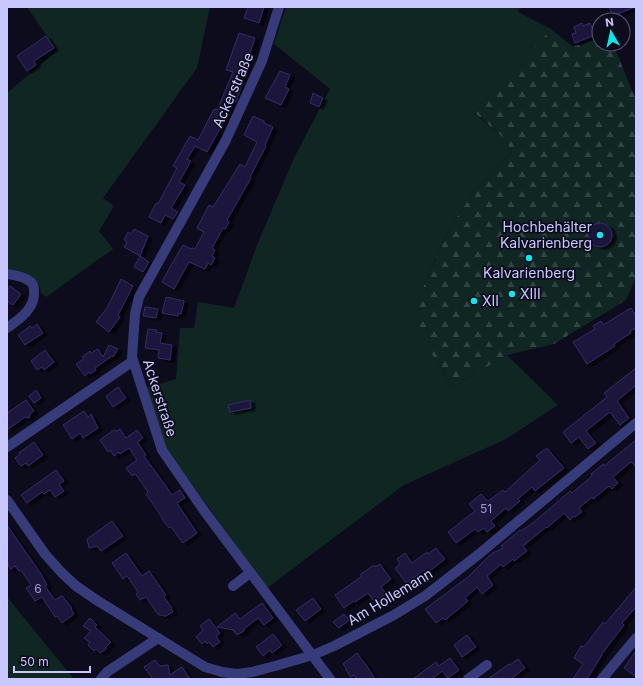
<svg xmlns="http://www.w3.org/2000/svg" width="643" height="686" font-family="Inter,sans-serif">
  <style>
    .green { fill: #0f2623 }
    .forest { fill: url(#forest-firs) }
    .building { fill: #1c183c; stroke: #322b68; filter: url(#shadow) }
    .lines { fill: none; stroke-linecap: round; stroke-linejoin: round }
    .minor { stroke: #383b7a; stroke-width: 10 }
    .poi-dot { fill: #06e8ec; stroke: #0d0c1c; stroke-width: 1.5 }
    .labels { text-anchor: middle; stroke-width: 3.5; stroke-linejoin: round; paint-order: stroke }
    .number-label { font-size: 12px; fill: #9e9cce }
    .street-label { font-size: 14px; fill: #c9c8fe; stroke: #0d0c1c }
    .poi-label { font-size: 14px; fill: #c9c8fe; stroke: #0d0c1c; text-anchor: start }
  </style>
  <defs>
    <pattern id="forest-firs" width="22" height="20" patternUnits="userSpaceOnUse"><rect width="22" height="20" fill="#0f2623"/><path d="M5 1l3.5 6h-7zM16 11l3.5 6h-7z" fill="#314444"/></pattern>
    <filter id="shadow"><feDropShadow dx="4.5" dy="2.5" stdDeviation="0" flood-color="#0009"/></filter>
  </defs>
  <rect width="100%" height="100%" fill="#0d0c1c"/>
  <g class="green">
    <path d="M27,7H210L197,68L103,198L114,206L99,231L113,249L46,297L41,293C39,274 23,274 7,270V93L57,51Z"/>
    <path d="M286,7H521L518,12L551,29L475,114L505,139L512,152L471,196L455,220L444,239L417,302L430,352L439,364L451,388L507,355L558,405L504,440L404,485L267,588L165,447L146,388L176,379L180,328H194L198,302L234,308L257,245L294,158L330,89L274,44Z"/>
    <path d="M7,597L74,679H7Z"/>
  </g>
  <path class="forest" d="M551,29L573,47L599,37V44H613L636,100V277L626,300L554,344L507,355L451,388L439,364L430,352L415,314L417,302L444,239L455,220L471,196L512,152L505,139L475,113Z"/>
  <g class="building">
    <path d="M248,7H264L259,23L244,18Z"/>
    <path d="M609,7H635L613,16Z"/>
    <path d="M582,23L583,26L590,23L595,35L575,43L572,34L576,33L574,27Z"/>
    <path d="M239,33L255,38L239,87L241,88L236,102L232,100L226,115L227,116L207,152L195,146L187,159L191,161L179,182L185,185L171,208L178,212L173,219L165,215L161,223L149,217L156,203L158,204L177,168L173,166L190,136L198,140L214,109L217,110L233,72L226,70Z"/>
    <path d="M46,36L54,48L34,61L36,65L27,71L17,56Z"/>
    <path d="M280,71L290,75L285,87L289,89L281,105L265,98Z"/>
    <path d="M313,93L323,98L319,107L310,103Z"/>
    <path d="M253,116L264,121V123L273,127L265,145L266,146L250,177L251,178L227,220L229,222L225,229L223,228L212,248L215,250L212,256L215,258L211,265L208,263L205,269L189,262L174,289L162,282L170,267L183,245L191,249L192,248L195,249L204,232L197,228L209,205L213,207L240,164L245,167L257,142L244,135Z"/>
    <circle cx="600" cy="235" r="12"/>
    <path d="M134,229L148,236L140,256L124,247L127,242L124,240L128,232L131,234Z"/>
    <path d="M140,256L149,262L143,272L134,267Z"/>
    <path d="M121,279L133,286L118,315L120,317L109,332L96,322L107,308Z"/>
    <path d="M10,286L21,294L13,305L7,301V290Z"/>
    <path d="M166,297L184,301L181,314L178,313V316L162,313Z"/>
    <path d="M145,307L158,309L156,318L143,316Z"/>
    <path d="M631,308L636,316V328L630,331L631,333L614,344L615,346L587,364L573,342L595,329L593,326L601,321L603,325Z"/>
    <path d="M37,324L43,333L25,345L18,335L30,326L32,328Z"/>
    <path d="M148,329L157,330L156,332L162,333L160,343L172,345L170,360L158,358L159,350L145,348Z"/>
    <path d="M109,345L118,349L113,357L112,356L95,368L96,370L90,374L89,372L85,376L76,364L84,359L82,357L90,351L91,353L98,349L103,357Z"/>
    <path d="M45,350L54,362L44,370L42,367L37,370L31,361Z"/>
    <path d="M636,368V385L617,401L629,418L620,425L610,412L586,431L596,443L588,449L579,437L571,443L563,432L607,397L604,393Z"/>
    <path d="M118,387L126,398L113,407L106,396Z"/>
    <path d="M36,390L41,398L34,403L29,396Z"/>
    <path d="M26,400L34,411L30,414L29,418L25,417L7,430V413Z"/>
    <path d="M250,400L251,408L230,412L228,405Z"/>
    <path d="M84,411L88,417L91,414L98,428L83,438L80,433L72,439L63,425Z"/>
    <path d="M120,429L126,438L137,430L143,438L137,442L146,455L144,456L163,482L172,495L180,490L185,498L177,503L197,533L183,543L171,527L169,528L162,519H163L146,494L148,492L139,479L135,474L132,476L126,468L137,460L129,448L120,454L119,452L114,456L110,450L108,452L100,440L114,430L117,431Z"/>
    <path d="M636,440V467L631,462L613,477L618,483L612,489L609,486L593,499L592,497L579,508L582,512L575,517L574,516L570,520L564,513L547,528L546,527L523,546L527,551L514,561L513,559L503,567L501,564L487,576L493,585L482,594L477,587L465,598L468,601L445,620L443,618L436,623L425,609L468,577L491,554L503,548L501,546L520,530L521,531L533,523L570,491L572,493L592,476L591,474L603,464L604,466Z"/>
    <path d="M34,442L43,455L28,466L26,463L21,466L15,458L20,454L19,453Z"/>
    <path d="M547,448L564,468L535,491L532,487L520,497L518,499L520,501L508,511L506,508L491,521L495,526L487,532L484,528L478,532L475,529L456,543L448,532L475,511L469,504L481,494L488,501L503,490L505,492L540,460L536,456Z"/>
    <path d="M56,470L64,481L59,484L64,491L55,497L50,490L44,494L42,492L27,503L21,495Z"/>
    <path d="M112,521L123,536L101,551L97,546L89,548L87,539Z"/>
    <path d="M7,525L41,574L47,585L45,586L55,600L61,596H62L72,608L71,609L74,614L62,623L57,616L55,617L42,597L35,601L26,588L31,585L21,570L19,571L15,566L11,569L7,563Z"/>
    <path d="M436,548L445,559L427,573L424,570L406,583L395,568L400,564L397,559L405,553L412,563L427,552L428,554Z"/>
    <path d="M126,553L142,576L149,571L166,595L164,597L172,608L171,609L173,612L166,616L159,615L157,613L146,597L140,600L136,594L138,592L127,576L123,579L112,563Z"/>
    <path d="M380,564L391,579L381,587L390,599L383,605L380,601L376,604L368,593L355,602L354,601L344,608L335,595L361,577V574L374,565L375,567Z"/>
    <path d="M636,587V607L622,623L624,625L601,655H602L587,679H573L583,664L574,658L581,646L584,647L603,622L605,624Z"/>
    <path d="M313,598L321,609L305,621L296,610Z"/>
    <path d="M262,603L273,618L264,625L258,618L244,629V631L237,635L233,630L217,627L235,613L240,619Z"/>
    <path d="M344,614L349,620L339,628L333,622Z"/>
    <path d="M90,618L97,625L95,627L111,642L106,647V649L100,653L96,649L94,651L88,645L90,643L84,638L91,631L83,626Z"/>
    <path d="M209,619L220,633L216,636L220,642L213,647L209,642L207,644L205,641L202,644L196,637L203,630L200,626Z"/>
    <path d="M273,634L282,645L272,653L270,650L263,656L256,647Z"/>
    <path d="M467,635L476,647L462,657L454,645Z"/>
    <path d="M636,651V677L624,668Z"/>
    <path d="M357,653L366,665L375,679H357L354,675L351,677L346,670V668L343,664Z"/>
    <path d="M450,658L459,670L448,678L442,671L432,679H413L436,662L439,666Z"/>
    <path d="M518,659L525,668L511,679H488L509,664L510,665Z"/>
    <path d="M155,660L160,666L168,665L170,675L182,667L190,679H153L144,667Z"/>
  </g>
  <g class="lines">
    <g class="minor">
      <path d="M279,7L262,61L226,140L139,297L135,314L132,357L162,450L205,512L330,679"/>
      <path d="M7,274C13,275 22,276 28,280C32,282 34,286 34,290C36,308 20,319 7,328"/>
      <path d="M7,447L133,361"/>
      <path d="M7,500L45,554L61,572L76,586L98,601L205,667L222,672L237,674L252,672L275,666L313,655L334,646L394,615L425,596L479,554L636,423"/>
      <path d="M233,586L250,573"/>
      <path d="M101,679L107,672L158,638"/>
      <path d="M468,679L487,665"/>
      <path d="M602,679L636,638"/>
    </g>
  </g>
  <g class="poi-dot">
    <circle cx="600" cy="235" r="4"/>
    <circle cx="529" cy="258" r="4"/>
    <circle cx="512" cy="294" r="4"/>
    <circle cx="474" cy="301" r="4"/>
  </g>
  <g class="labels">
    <g class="number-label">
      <text x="486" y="513">51</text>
      <text x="38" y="593">6</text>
    </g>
    <g class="street-label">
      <text transform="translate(233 90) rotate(-66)" y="5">Ackerstraße</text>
      <text transform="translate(160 398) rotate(72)" y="5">Ackerstraße</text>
      <text transform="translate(390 597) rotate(-31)" y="5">Am Hollemann</text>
    </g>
    <g class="poi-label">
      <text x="592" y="232" text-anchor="end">Hochbehälter<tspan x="592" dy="16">Kalvarienberg</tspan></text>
      <text x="529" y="278" text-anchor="middle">Kalvarienberg</text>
      <text x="520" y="299">XIII</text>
      <text x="482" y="306">XII</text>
    </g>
  </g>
  <rect width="643" height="686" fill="none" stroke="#c9c8fe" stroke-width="16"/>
  <g transform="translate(611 32) rotate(351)"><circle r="19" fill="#0d0c1c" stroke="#585776"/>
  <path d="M0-3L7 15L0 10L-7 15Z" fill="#06e8ec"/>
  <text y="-6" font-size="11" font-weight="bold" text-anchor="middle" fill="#c9c8fe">N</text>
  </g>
  <path d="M14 666v6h76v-6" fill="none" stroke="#c9c8fe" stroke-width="2"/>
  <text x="20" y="666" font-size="12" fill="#c9c8fe" stroke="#0d0c1c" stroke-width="3" paint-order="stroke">50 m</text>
</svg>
